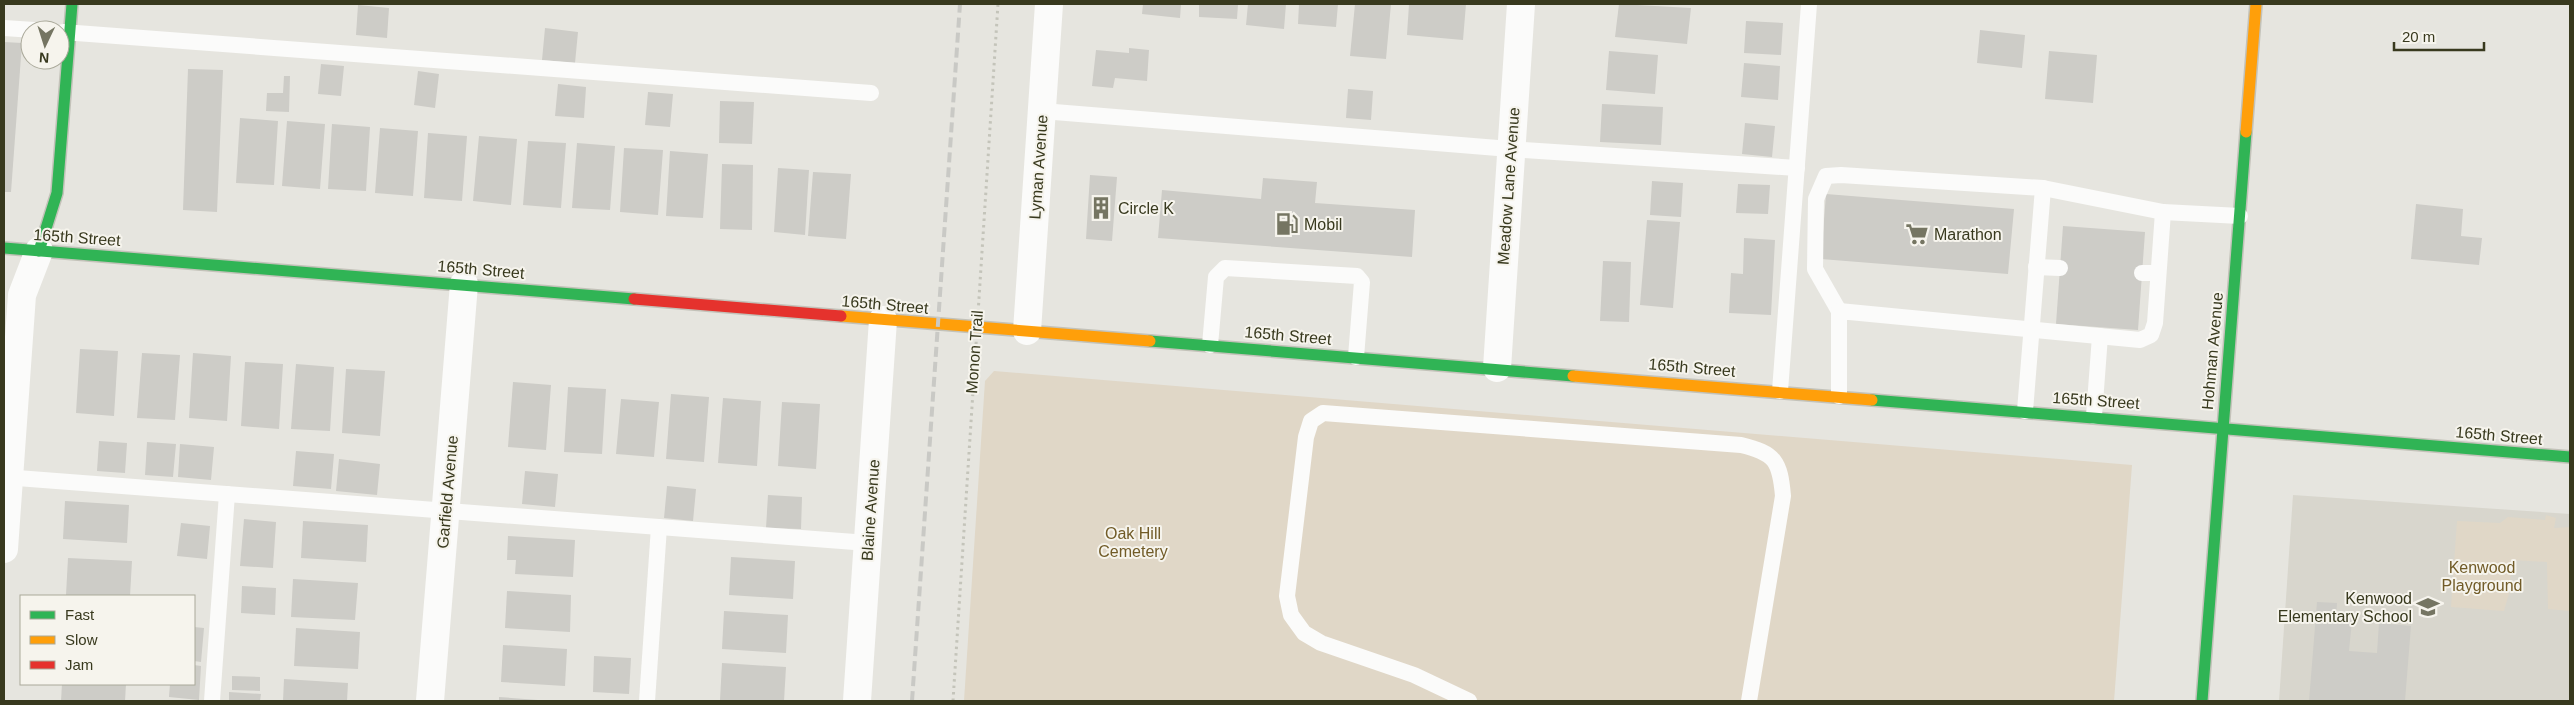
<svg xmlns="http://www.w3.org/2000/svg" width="2574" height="705" font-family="Helvetica,sans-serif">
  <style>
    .built { fill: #d8d6cd }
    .green { fill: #e0d7c7 }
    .building { fill: #cdccc7 }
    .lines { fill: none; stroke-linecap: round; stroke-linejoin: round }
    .fast-casing { stroke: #c3c2b9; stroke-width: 14 }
    .slow-casing { stroke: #c3c2b9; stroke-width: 14 }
    .jam-casing { stroke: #c3c2b9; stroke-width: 14 }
    .lane { stroke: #fbfbfa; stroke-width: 16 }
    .street { stroke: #fbfbfa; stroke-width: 28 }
    .fast { stroke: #30b455; stroke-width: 11 }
    .slow { stroke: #ff9f0a; stroke-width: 11 }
    .jam { stroke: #e5322d; stroke-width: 11 }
    .rail { stroke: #c9c9c5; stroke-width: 4; stroke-dasharray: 10 5; stroke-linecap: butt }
    .path-bridge { stroke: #c4c4ba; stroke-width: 3; stroke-dasharray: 2.5 4; stroke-linecap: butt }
    .labels { text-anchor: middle; stroke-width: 4; stroke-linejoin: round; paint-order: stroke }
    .street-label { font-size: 16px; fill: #38391e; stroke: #f6f4ed }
    .poi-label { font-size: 16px; fill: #38391e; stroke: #f6f4ed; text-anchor: start }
    .park-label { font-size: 16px; fill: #715b27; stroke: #f6f4ed }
  </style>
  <rect width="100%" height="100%" fill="#e6e5df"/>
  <path class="built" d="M2293,495L2570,514V701H2279Z"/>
  <g class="green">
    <path d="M994,371L2132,465L2114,701H964L985,381Z"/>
    <path d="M2546,515L2556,518L2554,528L2570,527V611L2548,609L2547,562L2511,560L2510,590L2504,611L2451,607L2457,521L2500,523L2508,517L2545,520Z"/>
  </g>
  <g class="building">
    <path d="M1143,4H1181L1180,18L1142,14Z"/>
    <path d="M1199,4H1238L1237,19L1199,17Z"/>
    <path d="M1248,4H1286L1284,29L1246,25Z"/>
    <path d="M1299,4H1338L1336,27L1298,24Z"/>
    <path d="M1355,4H1391L1386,59L1350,56Z"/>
    <path d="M1409,4H1466L1463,40L1407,35Z"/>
    <path d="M1619,4L1691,8L1687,44L1615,37Z"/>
    <path d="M358,5L389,8L387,38L356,35Z"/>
    <path d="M1746,21L1783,23L1781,55L1744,53Z"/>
    <path d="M545,28L578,32L575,63L542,60Z"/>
    <path d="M1980,30L2025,35L2022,68L1977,63Z"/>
    <path d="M4,42L22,43L11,192H4Z"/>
    <path d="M1129,48L1149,50L1147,81L1115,78L1113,88L1092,86L1096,50L1129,53Z"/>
    <path d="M1609,51L1658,55L1655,94L1606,90Z"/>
    <path d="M2049,51L2097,55L2093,103L2045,99Z"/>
    <path d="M1744,63L1780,66L1778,100L1741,97Z"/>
    <path d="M321,64L344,66L341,96L318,94Z"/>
    <path d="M188,69L223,70L217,212L183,210Z"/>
    <path d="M418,71L439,74L435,108L414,105Z"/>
    <path d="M284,76H290L289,112L266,111L267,93H283Z"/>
    <path d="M558,84L586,87L584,118L555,116Z"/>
    <path d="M1348,89L1373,91L1371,120L1346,118Z"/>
    <path d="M648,92L673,94L670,127L645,125Z"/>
    <path d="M720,101L754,102L752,144L719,143Z"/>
    <path d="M1602,104L1663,107L1661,145L1600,142Z"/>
    <path d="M240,118L278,121L274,185L236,183Z"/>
    <path d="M287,121L325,124L320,189L282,186Z"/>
    <path d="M1745,123L1775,126L1772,157L1742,154Z"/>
    <path d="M332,124L370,127L366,191L328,189Z"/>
    <path d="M380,128L418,131L413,196L375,193Z"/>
    <path d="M428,133L467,136L462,201L424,198Z"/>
    <path d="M479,136L517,139L511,205L473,201Z"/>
    <path d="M528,141L566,143L561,208L523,205Z"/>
    <path d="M577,143L615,146L610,210L572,208Z"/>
    <path d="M624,148L663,150L658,215L620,212Z"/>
    <path d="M670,151L708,154L703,218L666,216Z"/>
    <path d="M722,164L753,165L752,230L720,229Z"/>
    <path d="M778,168L809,170L805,235L774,232Z"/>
    <path d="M813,172L851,174L846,239L808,236Z"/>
    <path d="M1090,175L1117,177L1112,241L1086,239Z"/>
    <path d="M1263,178L1317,182L1315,203L1415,210L1412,257L1158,238L1162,190L1261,199Z"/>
    <path d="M1652,181L1683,183L1681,217L1650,215Z"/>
    <path d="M1738,184L1770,185L1768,214L1736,213Z"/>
    <path d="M1826,194L2014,209L2008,274L1821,259Z"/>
    <path d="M2416,204L2463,209L2461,236L2482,238L2479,265L2411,259Z"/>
    <path d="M1647,220L1680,222L1673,308L1640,305Z"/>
    <path d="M2063,226L2145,232L2138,330L2056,324Z"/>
    <path d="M1744,238L1775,240L1771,315L1729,313L1731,273L1743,274Z"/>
    <path d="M1603,261L1631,262L1629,322L1600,321Z"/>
    <path d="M80,349L118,351L114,416L76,413Z"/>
    <path d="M142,353L180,355L175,420L137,418Z"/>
    <path d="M193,353L231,356L227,421L189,418Z"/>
    <path d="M245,362L283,364L279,429L241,426Z"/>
    <path d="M296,364L334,367L330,431L291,429Z"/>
    <path d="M346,369L385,371L380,436L342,433Z"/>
    <path d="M513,382L551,385L546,450L508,447Z"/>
    <path d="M568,387L606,389L602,454L564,452Z"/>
    <path d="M671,394L709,397L704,462L666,459Z"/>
    <path d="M723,398L761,401L757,466L718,463Z"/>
    <path d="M621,399L659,402L654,457L616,454Z"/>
    <path d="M782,402L820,404L816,469L778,466Z"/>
    <path d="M99,441L127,443L125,473L97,471Z"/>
    <path d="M147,442L176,444L173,477L145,475Z"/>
    <path d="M180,444L214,447L211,480L178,477Z"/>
    <path d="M296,451L334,454L331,489L293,486Z"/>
    <path d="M339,459L380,464L377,495L336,491Z"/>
    <path d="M525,471L558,474L555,507L522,504Z"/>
    <path d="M667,486L696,489L693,521L664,518Z"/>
    <path d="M768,495L802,497L801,529L766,528Z"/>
    <path d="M65,501L129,505L127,543L63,539Z"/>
    <path d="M244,519L276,522L273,568L240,566Z"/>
    <path d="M303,521L368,525L366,562L301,558Z"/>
    <path d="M181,523L210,526L207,559L177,556Z"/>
    <path d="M508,536L575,540L573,577L515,574L516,560H507Z"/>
    <path d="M731,557L795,561L793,599L729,595Z"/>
    <path d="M68,558L132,561L130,596L66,595Z"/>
    <path d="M293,579L358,583L355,620L291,617Z"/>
    <path d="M242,586L276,588L275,615L241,613Z"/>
    <path d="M507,591L571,595L570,632L505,628Z"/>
    <path d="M2317,602L2337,603L2336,619L2352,620L2349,651L2377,653L2379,623L2411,626L2405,701H2309Z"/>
    <path d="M724,611L788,615L786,653L722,649Z"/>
    <path d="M194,627L204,628L201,662L194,661Z"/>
    <path d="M296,628L360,632L358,669L294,666Z"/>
    <path d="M503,645L567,649L565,686L501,682Z"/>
    <path d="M594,656L631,658L629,694L593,692Z"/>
    <path d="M722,663L786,667L784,701L720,700Z"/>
    <path d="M194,665L201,666L199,700L169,697L170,684H194Z"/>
    <path d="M232,676L260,677V691L232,690Z"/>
    <path d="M284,679L348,683L347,701H283Z"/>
    <path d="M62,684H126L125,701H61Z"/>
    <path d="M229,692L261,694L260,701H229Z"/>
    <path d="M499,697L538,700L537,701H499Z"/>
  </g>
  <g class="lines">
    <defs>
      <g id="fast">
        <path d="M4,248L634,299"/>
        <path d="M39,251L57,193L72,4"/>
        <path d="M1150,341L1573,376"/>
        <path d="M1872,400L2570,457"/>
        <path d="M2202,701L2246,132"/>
      </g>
      <g id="slow">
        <path d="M2246,132L2256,4"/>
        <path d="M841,316L1150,341"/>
        <path d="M1573,376L1872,400"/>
      </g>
      <path id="jam" d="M634,299L841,316"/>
    </defs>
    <use href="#fast" class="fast-casing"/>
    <use href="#slow" class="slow-casing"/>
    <use href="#jam" class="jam-casing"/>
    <g class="lane">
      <path d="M4,28L34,30"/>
      <path d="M63,32L871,93"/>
      <path d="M1042,111L1510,149L1797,168"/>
      <path d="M2036,267L2060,268"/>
      <path d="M2142,273H2158"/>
      <path d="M1839,311L1815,269L1816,199L1826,176L1841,175L2043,188L2163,212L2240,216"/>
      <path d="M1210,345L1216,277L1225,268L1357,276L1362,282L1356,357"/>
      <path d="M1780,391L1809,4"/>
      <path d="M1839,396V311L2140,340L2151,335L2155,323L2163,212"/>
      <path d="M2025,411L2043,188"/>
      <path d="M2094,416L2100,336"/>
      <path d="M4,477L868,543"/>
      <path d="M212,701L227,494"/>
      <path d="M647,701L659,527"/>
      <path d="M1469,701L1414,675L1321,643L1304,633L1291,615L1287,596L1306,437L1311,421L1323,413L1741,445C1775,453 1780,461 1783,496L1749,701"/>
    </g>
    <g class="street">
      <path d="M1027,331L1049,4"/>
      <path d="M1497,368L1521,4"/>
      <path d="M4,549L22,295L39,251"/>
      <path d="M430,701L464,284"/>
      <path d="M857,701L883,320"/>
    </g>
    <use href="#fast" class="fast"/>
    <use href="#slow" class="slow"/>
    <use href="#jam" class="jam"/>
    <path class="rail" d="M912,701L960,4"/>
    <path class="path-bridge" d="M953,701L998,4"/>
  </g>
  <defs>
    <symbol id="building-bare" viewBox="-9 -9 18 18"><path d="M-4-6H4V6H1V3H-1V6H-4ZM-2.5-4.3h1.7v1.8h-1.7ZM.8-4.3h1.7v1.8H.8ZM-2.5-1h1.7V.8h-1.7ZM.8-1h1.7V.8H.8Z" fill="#757562" stroke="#f6f4ed" stroke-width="2.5" paint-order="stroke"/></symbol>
    <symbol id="fuel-bare" viewBox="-9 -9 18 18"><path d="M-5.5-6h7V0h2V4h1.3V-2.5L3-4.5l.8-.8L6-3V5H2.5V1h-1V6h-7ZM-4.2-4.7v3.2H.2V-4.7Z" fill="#757562" stroke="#f6f4ed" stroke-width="2.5" paint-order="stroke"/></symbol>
    <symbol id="supermarket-bare" viewBox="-9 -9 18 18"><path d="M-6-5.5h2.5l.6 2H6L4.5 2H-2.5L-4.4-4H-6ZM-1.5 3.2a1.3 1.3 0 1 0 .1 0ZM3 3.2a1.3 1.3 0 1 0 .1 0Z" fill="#757562" stroke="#f6f4ed" stroke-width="2.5" paint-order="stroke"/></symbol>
    <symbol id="school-bare" viewBox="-9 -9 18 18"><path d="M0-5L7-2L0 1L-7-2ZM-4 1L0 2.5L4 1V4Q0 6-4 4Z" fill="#757562" stroke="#f6f4ed" stroke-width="2.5" paint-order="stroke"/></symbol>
  </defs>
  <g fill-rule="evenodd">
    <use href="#building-bare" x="1085" y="192" width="32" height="32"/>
    <use href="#fuel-bare" x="1271" y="208" width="32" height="32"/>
    <use href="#supermarket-bare" x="1901" y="218" width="32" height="32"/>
    <use href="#school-bare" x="2412" y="591" width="32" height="32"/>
  </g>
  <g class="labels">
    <g class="street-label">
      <text transform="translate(1038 167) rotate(-86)" y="6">Lyman Avenue</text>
      <text transform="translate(1508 186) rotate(-86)" y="6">Meadow Lane Avenue</text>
      <text transform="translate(77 237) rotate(4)" y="6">165th Street</text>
      <text transform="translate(481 269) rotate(5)" y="6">165th Street</text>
      <text transform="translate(885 304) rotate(5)" y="6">165th Street</text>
      <text transform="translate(1288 335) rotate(5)" y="6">165th Street</text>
      <text transform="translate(2212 351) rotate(-85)" y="6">Hohman Avenue</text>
      <text transform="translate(974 352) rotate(-86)" y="6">Monon Trail</text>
      <text transform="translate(1692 367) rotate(5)" y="6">165th Street</text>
      <text transform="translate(2096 400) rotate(4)" y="6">165th Street</text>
      <text transform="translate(2499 435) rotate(5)" y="6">165th Street</text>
      <text transform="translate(447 492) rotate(-85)" y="6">Garfield Avenue</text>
      <text transform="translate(870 510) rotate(-86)" y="6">Blaine Avenue</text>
    </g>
    <g class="poi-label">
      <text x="1118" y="214">Circle K</text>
      <text x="1304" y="230">Mobil</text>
      <text x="1934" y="240">Marathon</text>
      <text x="2412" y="604" text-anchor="end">Kenwood<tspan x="2412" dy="18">Elementary School</tspan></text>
    </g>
    <g class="park-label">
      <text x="1133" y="539">Oak Hill<tspan x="1133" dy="18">Cemetery</tspan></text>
      <text x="2482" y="573">Kenwood<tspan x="2482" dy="18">Playground</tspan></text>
    </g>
  </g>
  <rect width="2574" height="705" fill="none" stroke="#38391e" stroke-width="10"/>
  <rect x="20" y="595" width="175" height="90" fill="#f6f4ed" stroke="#aaa99a"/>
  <rect x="30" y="611" width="25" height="8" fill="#30b455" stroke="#aaa99a"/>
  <text x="65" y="620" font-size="15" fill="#38391e">Fast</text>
  <rect x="30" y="636" width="25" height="8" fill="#ff9f0a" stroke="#aaa99a"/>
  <text x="65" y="645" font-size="15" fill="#38391e">Slow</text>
  <rect x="30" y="661" width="25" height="8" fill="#e5322d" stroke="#aaa99a"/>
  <text x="65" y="670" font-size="15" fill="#38391e">Jam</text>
  <g transform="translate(45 45) rotate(184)"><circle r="24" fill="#f6f4ed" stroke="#aaa99a"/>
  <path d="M0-4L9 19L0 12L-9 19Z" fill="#757562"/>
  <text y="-8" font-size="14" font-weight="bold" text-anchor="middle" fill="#38391e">N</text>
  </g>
  <path d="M2394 42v8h90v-8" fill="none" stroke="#38391e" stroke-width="2.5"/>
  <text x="2402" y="42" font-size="15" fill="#38391e" stroke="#f6f4ed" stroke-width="4" paint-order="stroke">20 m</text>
</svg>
